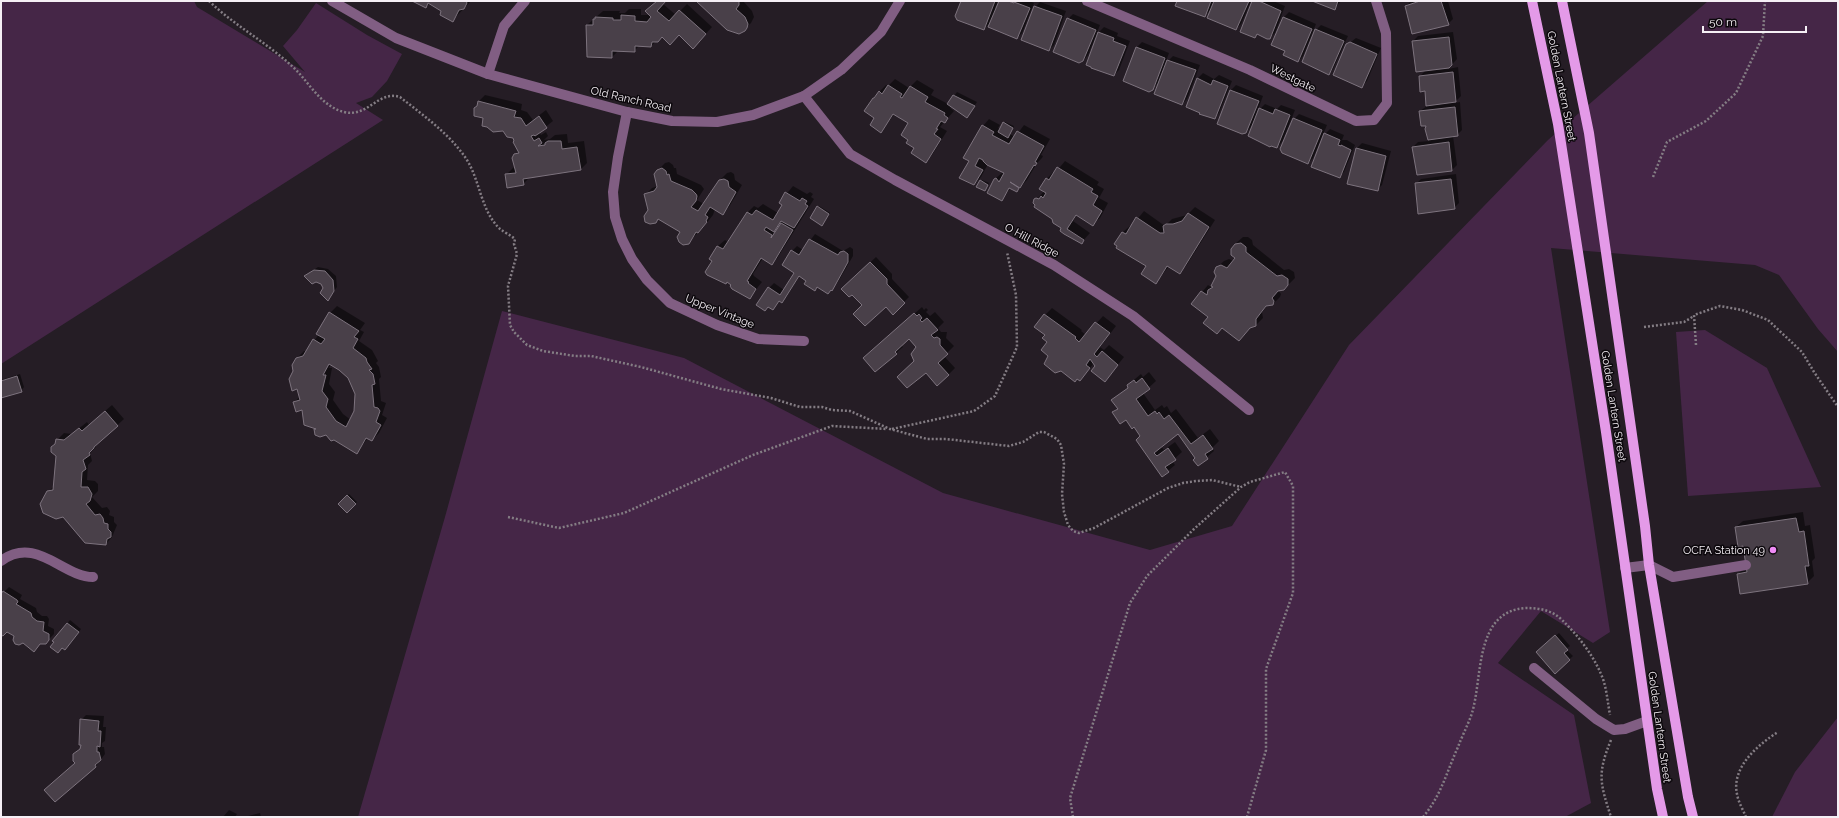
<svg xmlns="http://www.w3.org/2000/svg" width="1839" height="818" font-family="Raleway,sans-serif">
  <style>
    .green { fill: #452647 }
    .shadow { fill: #0007; fill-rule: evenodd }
    .building { fill: #494049; stroke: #7d737e; fill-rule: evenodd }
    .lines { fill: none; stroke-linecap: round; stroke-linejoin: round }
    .path { stroke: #847d84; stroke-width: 2.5; stroke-dasharray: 2 2; stroke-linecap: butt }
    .minor { stroke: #815e83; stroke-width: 10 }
    .major { stroke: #e49ae8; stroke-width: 10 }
    .poi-dot { fill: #ef8bf6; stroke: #0c080c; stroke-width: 1.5 }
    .labels { text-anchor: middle; stroke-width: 3; stroke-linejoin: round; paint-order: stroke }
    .street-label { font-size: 11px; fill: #f5eff5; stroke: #0c080c }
    .poi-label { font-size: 11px; fill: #f5eff5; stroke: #0c080c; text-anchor: end }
  </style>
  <rect width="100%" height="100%" fill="#251d25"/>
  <g class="green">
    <path d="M1,1H194L197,7L305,72L283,46L297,30L316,3L367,35L402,54L387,81L372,97L356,103L383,120L1,364Z"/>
    <path d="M1708,1H1838V352L1818,329L1779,275L1755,265L1551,248L1610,632L1593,643L1541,611L1498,663L1574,715L1591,803L1565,817H358L445,517L502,311L684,358L943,493L1150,550L1232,526L1349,345L1548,140Z"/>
    <path d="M1705,330L1767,368L1821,487L1688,496L1676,332Z"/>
    <path d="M1838,717V817H1772L1795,772Z"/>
  </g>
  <g class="shadow">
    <path d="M414,1H471L453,20L443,10L430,3L426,7Z"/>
    <path d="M656,1H666L663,4L676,15L687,4L712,27L700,40L679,34L662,36L651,46L640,45L634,51H618L612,57L587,25L603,11H620L619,13H625L629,9H641V15H651L647,11Z"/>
    <path d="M697,1H743L752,11L754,17L751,23L744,30L735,33L720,24Z"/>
    <path d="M962,1H998L995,8L997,9L1000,1H1029L1034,3L1022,33L1017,38L992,21L984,29Z"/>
    <path d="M1178,1H1251L1241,24L1236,29L1213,8L1204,16Z"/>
    <path d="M1253,1H1273L1285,6L1275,33L1269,38L1258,33L1254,37Z"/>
    <path d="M1315,1H1341L1334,9Z"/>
    <path d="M1411,1H1448L1453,19L1448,24L1406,6Z"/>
    <path d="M1040,2L1066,11L1054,45L1049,50L1035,7Z"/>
    <path d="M1289,12L1316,24L1303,56L1298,61L1286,50L1273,44L1284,17Z"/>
    <path d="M1073,14L1100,25L1096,35L1104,27L1118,33L1117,36L1130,41L1119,70L1114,75L1097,39L1095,38L1088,55L1083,61L1068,19Z"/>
    <path d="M1321,25L1348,36L1333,69L1328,74L1316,30Z"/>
    <path d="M1453,32L1457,59L1448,69L1458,67L1461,96L1454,103L1460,102L1462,130L1457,135L1453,136L1457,165L1452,170L1413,147L1418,142L1429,141L1426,129L1428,125L1420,111L1427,106L1425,90L1420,76L1426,70L1413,41L1418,36Z"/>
    <path d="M1356,38L1381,48L1367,81L1362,86L1347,45Z"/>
    <path d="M1142,42L1169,53L1165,64L1173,56L1200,65L1187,99L1182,104L1160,81L1152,89L1124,81L1137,47Z"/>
    <path d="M1203,73L1214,79L1219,75L1232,81L1219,113L1214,118L1187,107L1198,78Z"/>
    <path d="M895,79L909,88L917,80L934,90L931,95L948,104L957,92L977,102L967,117L952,105L950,108L954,111L940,127L947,131L932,155L926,161L910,139L909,123L895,113L881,131L876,118L873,98L886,85L888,86Z"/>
    <path d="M1236,85L1263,96L1257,112L1265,104L1277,109L1281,105L1295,110L1282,142L1277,147L1254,124L1246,132L1218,123L1231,90Z"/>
    <path d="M485,95L522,104L521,110L527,112L533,120L546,110L553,121L539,132L541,135L546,132L548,136L544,140L550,139L555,135L567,134L568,143L584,141L587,163L580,170L530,177L523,184L506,175L513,168L515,167V155L519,151L513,137L484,117L478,106V102Z"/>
    <path d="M1299,114L1327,125L1313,158L1308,163L1294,119Z"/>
    <path d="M989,119L1000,125L998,128L1001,129L1005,122L1014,126L1010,134L1015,137L1024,125L1050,139L1041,155L1043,156L1042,158L1037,163L1027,180L1017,191L1011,188L1001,199L995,179L1003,172L988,164L981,177L974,184L970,160L983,126Z"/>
    <path d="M1330,129L1344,135L1342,140H1347L1355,145L1344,172L1339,177L1325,134Z"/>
    <path d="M1362,143L1391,151L1382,185L1377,190L1357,148Z"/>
    <path d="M1065,161L1099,182L1097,185L1104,189L1099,198L1108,203L1100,218L1093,224L1077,214L1073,221L1090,233L1081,243L1034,203L1044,191L1047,179L1053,172L1055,173Z"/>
    <path d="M669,162L673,165L674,168H676L677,174L701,185L704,189L697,200L704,204L719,181L727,173L731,172L734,174L735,180L742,185L729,207L722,213L715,209L713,215L705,225L688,243L681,232L659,218L655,222L649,210L645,195L652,188L658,186V170L665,163Z"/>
    <path d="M1456,174L1459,203L1454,208L1416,184L1421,179Z"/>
    <path d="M982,180L989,183L986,189L981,181Z"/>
    <path d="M793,186L807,194L810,192L813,194L811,197L814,199L778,257L772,264L763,258L753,274L754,276L762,282L750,297L710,259L718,246L725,240L728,242L747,213L754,206L758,208L763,204L778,213L783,204L780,202Z"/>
    <path d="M819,206L830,213L823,223L818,207Z"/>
    <path d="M1195,207L1215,220L1186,266L1179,272L1169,266L1156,283L1147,266L1115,244L1123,232L1130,226L1131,227L1144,211L1165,226L1172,219L1187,215Z"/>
    <path d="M815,234L843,251L850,247L853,249V256L838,282L833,288L800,275L787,296L782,301L780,300L773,309L769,288L774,283L784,290L795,272L792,251L797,246L803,250Z"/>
    <path d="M1243,237H1248L1252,240L1253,245L1284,270L1289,269L1294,272L1295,278L1284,289L1278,290L1281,294L1280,297L1273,304L1267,305L1262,312L1263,318L1256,325L1209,317L1192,304L1208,285L1211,287L1217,276L1216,268L1224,261L1229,259L1234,261L1237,257L1235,244Z"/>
    <path d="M876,257L892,274V279L909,297L893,313L886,306L863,305L847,284Z"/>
    <path d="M318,267L328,269L336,276L337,287L328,299L322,283L305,276Z"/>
    <path d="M337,306L365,323L360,330L364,332L359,341L372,350L378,361L376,363L379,367L381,377L379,379L381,401L386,403L382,415L387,418L379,433L372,440L368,438L357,452L326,433L315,429L316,428L303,409L294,402L300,397L295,371L297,358L304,351H307L319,334L330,313ZM331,364L345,373L354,388L356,406L351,420L343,414L333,400L335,392L329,384L332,368H329Z"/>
    <path d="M922,307L924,310L926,308L928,310L926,312L930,316L935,312L944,322L938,328L941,332H947L946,338L954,346L944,356L955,368L948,375L915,361L917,347L909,338L901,345L903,347L896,353L876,370L871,351Z"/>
    <path d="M1052,308L1082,330L1081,331L1086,335L1103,316L1116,326L1100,347L1104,350L1109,345L1124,357L1105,381L1094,363L1086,373L1050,356L1045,315Z"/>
    <path d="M1149,372L1156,381L1143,393L1155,410L1162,405L1164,408L1167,406L1171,413L1176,409L1198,438L1210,429L1219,441L1212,448L1214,451L1198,465L1196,458L1178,433L1161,446L1164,450L1175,442L1182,452L1172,461L1175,465L1162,476L1134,426L1126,419L1113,413L1118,408L1113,400L1129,387L1128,385L1135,379L1141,374L1143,377Z"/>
    <path d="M20,374L24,387L21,391L1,397V380Z"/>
    <path d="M112,405L124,419L95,446L96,447L90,453L92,461L88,465L87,480L95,481L98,484V491L92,497L102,508L107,507L110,511L109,515L114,517V522L117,525L112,537L106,544L48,492L54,486L57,440L64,433L72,434L87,422L89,425Z"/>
    <path d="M349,494L357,502L347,511L340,504Z"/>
    <path d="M1803,512L1805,526L1810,525L1815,558L1812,561L1814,576L1807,583L1738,574L1747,567L1744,545L1736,527L1743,521Z"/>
    <path d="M9,587L22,595L20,599L36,608L37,612L42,616H47L49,619L48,626L54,629V634L45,643H40L16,632L13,636L6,631L1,635V595Z"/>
    <path d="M70,620L81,629L68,646L63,647L58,652L54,640Z"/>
    <path d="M1559,633L1570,646L1566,649L1573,656L1555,672L1540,649Z"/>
    <path d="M86,715L104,716L103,727H106L105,741L102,743V747H104L105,754L96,766L76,763L82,748L81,720Z"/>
    <path d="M229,810L237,814L235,817H223Z"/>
    <path d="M260,813L261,817H244Z"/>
  </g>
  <g class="building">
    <path d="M412,1H466L467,3L464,9L459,10L453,22L440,15L441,11L428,3L426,8Z"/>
    <path d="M657,1H666L657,11L669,21L679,10L706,34L693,49L679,35L670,45L662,37L658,42H652L651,47L635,46V52L612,51V58L587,57L586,25H593V19H595V17L613,18V20H621V15L635,16V21L647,22L651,17L645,11Z"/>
    <path d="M696,1H739V5L736,9L745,17L748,24L747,28L745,31L739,34L727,30Z"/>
    <path d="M961,1H995L984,30L957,20L955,16Z"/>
    <path d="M999,1H1008L1014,3V2L1030,8L1017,39L988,27Z"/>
    <path d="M1177,1H1211L1205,17L1175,6Z"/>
    <path d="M1214,1H1249L1236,30L1207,18Z"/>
    <path d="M1252,1H1259L1281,11L1270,39H1267L1257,34L1255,38L1240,32Z"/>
    <path d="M1312,1H1338L1335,10Z"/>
    <path d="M1420,1H1441L1449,25L1412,34L1405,6Z"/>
    <path d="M1034,6L1062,16L1049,51L1021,40Z"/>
    <path d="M1283,17L1312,29L1298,62L1283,55L1285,51L1271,45Z"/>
    <path d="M1067,18L1096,30L1083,61L1079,63L1053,52Z"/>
    <path d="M1315,29L1344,41L1329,75L1302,62Z"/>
    <path d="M1098,32L1114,38L1113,41L1126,46L1114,76L1091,68V67L1086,65Z"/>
    <path d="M1449,37L1452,65L1449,68L1416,72L1412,41Z"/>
    <path d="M1350,42L1377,54L1362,88L1333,75L1346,44Z"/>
    <path d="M1136,47L1165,58L1153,90L1149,92L1123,81Z"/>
    <path d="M1167,60L1196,70L1182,105L1154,94Z"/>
    <path d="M1453,72L1456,102L1426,106L1425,91L1420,92L1419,76Z"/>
    <path d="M1197,78L1211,85L1213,80L1228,86L1215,119L1199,114L1200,113L1186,107Z"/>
    <path d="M888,85L902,94L900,97L902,98L910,86L928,97L925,102L945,113L944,115L948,118L945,123L941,121L936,129H938L934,134L941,139L926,163L911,153L914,148L906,143L908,140L901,135L908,123L893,114L881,133L870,125L874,118L864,111L873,98H874L879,91L882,94Z"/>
    <path d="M1230,90L1259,101L1246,133L1242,134L1217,124Z"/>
    <path d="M953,95L975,106L967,118L947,104Z"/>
    <path d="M478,101L516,111L514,117L521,118L526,126L539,116L547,128L535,136L534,135L531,136L534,141L539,138L542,143L538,146L545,145V143L548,141H561L562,149L577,147L581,170L523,179L524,185L507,188L505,174L516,173L512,158L514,154L519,153L513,142L514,141L513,138L507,137L503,131L493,132L487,127L482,126L483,118L474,116V108L477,106Z"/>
    <path d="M1455,107L1458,136L1428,140L1425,129L1426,126H1421L1419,111Z"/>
    <path d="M1259,108L1273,114L1275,109L1290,115L1277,148L1271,146L1270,147L1248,136Z"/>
    <path d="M1293,118L1322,130L1308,164L1282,153L1280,149Z"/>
    <path d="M1003,122L1013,128L1008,138L998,132Z"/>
    <path d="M982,125L994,132L992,135L1009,144L1017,131L1044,146L1035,162L1037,163L1035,166L1034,165L1020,188L1010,182L1019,188L1017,192L1009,188L1002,201L987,193L994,179L996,178L999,182L1004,173L987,165L983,161V160L979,158L975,166L983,170L974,185L959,178L969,161L963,158Z"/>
    <path d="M1324,133L1340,140L1338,145L1341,146V145L1351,150L1340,178L1311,167Z"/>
    <path d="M1449,142L1452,171L1417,175L1412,147Z"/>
    <path d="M1356,148L1386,156L1378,191L1347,184Z"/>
    <path d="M1057,167L1093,189L1091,192L1098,196L1093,205L1102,211L1093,226L1076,215L1067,229L1084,240L1082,244L1064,234L1060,231L1061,228L1053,223L1052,219L1034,207L1035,205L1033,203L1034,199L1036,198L1039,199L1041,196L1043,198L1046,193L1039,189L1046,178L1049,180Z"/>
    <path d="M662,168L666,171L667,175L669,174L671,181L692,190L696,194L697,196L696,201L691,207L698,211L719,180L724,179L728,181L729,187L736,192L723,215L710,207L705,215L708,217L706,221L707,222L698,233L696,232L689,244L683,245L679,242L677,237L680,232L658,219L656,223L650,224L645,222L644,216L648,210L644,194L654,191L657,187L654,174L657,170Z"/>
    <path d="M1451,179L1455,209L1418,214L1415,183Z"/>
    <path d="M980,180L988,185L985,191L976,187Z"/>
    <path d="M785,192L800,201L802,198L807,201L805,204L808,206L794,228L781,221L774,232L766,227L764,230L772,235L771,238L781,223L793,230L772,265L761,258L747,281L749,282L748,283L756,289L750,299L732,289L730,286L731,285L727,282L726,284L707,275L705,272L712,261L709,259L717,246L723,249L747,212L752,215L756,210L773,220L782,205L779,203Z"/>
    <path d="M817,206L829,214L822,226L810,218Z"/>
    <path d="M1188,213L1209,227L1180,274L1167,266L1156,284L1141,274L1146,266L1116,248L1117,246L1114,244L1122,232L1126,234L1136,217L1160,233H1164L1163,226L1166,224H1173L1182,221Z"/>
    <path d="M809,239L838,255L840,252L844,251L848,254V262L832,291L831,290L828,294L817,287L815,291L804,284L806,281L799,276L782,303L779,301L773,310L768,307L765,311L756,305L768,287L780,295L794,273L782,265L791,250L799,255Z"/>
    <path d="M1241,243L1246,247V252L1277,276L1282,275L1288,279V285L1284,290L1278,291L1272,298L1274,301L1273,305L1266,306L1256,319V326L1250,328L1239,341L1222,328L1217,334L1203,323L1208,317L1191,304L1201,291L1207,295L1208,290L1213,287L1211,286L1216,276L1214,272L1216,267L1221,265L1227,268L1235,258L1231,255V249L1235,244Z"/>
    <path d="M870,262L887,279V284L905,303L893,315L886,307L865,326L853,314L862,305L852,295L849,297L841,289Z"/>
    <path d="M314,270L325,271L333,280L334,291L328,301L320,293L323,288L321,284L316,282L312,284L304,276Z"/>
    <path d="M329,312L359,331L354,337L358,339L353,348L366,358L367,362L372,369L369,370L373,374L375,384L372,385L374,407L378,408L380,411L376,422L381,425L372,441L366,438L357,454L334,440L331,441L326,435L320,437L315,435L314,429H316L304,425L302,410L296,412L293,402L300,400L297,389L292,391L289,379L293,371L292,365L296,358L303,356L313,339L321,344L325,339L316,334ZM329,364L339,370L348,378L355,394L354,411L346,427L336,421L326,407L328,399L322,391L326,375H323Z"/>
    <path d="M914,313L917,316L919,314L922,318L920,320L922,322L927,318L938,330L931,335L934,338L937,337L940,339V345L948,354L938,363L949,375L937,386L926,373L907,388L897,377L914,361L911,354L916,347L909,339L895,352L897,354L875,372L863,358Z"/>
    <path d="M1044,314L1076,337L1075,338L1079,342L1095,322L1110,333L1094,354L1097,357L1102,351L1118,365L1105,382L1091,371L1095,366L1090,359L1086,365L1090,368L1080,381L1077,379L1075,382L1061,371L1055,373L1044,364L1048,356L1041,350L1047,342L1042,338L1045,335L1034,327Z"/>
    <path d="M17,376L22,392L1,398V381Z"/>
    <path d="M1142,378L1150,389L1136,399L1148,416L1155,411L1157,414L1159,412L1164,419L1169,415L1191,444L1203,435L1213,449L1205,454L1208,459L1198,466L1193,460L1195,458L1178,434L1154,453L1157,456L1168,448L1176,460L1165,467L1169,472L1162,477L1136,440L1140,436L1134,427L1132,429L1126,420L1120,424L1112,412L1118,409L1111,400L1128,388L1127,385L1134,380L1136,383Z"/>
    <path d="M105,411L118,426L94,447V448L89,453L90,455L83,460L86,469L82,472L81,487H88L92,494L90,501L86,504L95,515L100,514L103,518L104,523L108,524V529L111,532V537L107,539L106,545L85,543L63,517L56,519L43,513L40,504L47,491L53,490L56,456L51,452V447L55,444L56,439L64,440L79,428L82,431Z"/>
    <path d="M347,495L356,504L347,513L338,504Z"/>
    <path d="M1796,518L1799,532L1804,531L1809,566H1805L1808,584L1740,594L1737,574L1747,572L1743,546L1738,547L1735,527Z"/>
    <path d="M3,591L17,600L18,602L16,604L31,613L32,617L37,621L44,622L43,631L49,634V640L46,644H40L34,652L23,643L19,645L15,644L13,640L14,636L7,632L3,636L1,635V594Z"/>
    <path d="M67,623L79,632L65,650L62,648L58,653L50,647L54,642L52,641Z"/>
    <path d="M1555,635L1568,650L1564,653L1570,660L1555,674L1536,652Z"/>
    <path d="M80,719L99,721L98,731H101L100,747L97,746V752H99L101,760L95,765L96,767L55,802L44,790L75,763L73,761V754L80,749L81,745H79Z"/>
  </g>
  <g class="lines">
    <g class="path">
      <path d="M209,1C237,28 272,45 299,73C312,88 324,107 344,112C368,118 378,90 400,97C424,116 450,134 467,160C480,181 481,211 500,229C504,232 510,235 515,239L514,244L517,254L508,286L510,325L514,332L527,345L543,351L575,356H591L641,367L721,389L771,398L800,407H822L832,410L850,411L890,429L927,439H946L1009,446L1023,442L1039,432H1044L1057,439L1061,445L1064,464L1062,494L1064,512L1068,525L1073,531L1079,533L1094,528L1168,488L1183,483L1196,481L1212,480L1241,487"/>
      <path d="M1720,2V1"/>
      <path d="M1653,177L1667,142L1706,121L1736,93L1763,36L1765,1"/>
      <path d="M1644,327L1684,322L1694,316"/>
      <path d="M1696,345L1694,315L1720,306L1742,310L1768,320L1802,352L1814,372L1838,407"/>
      <path d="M892,429L974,411L995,396L1017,347L1016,295L1007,252"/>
      <path d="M508,517L559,528L624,513L753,455L832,426L887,429"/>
      <path d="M1611,740C1597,774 1600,783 1611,817"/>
      <path d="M1073,817L1070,798L1130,603L1147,576L1194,529L1241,487L1250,482L1285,472L1293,486V593L1266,669V750L1247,817"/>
      <path d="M1423,817C1441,796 1447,771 1458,747C1462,736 1468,725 1472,713C1483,677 1474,611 1526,608C1539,608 1552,610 1562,620C1579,636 1597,660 1604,682C1607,693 1608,704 1610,715"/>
      <path d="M1746,817C1743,810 1738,801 1737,794C1731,767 1759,744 1778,732"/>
    </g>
    <g class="minor">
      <path d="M332,1L396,38L488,74L627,112L672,121L717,122L753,115L804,96L841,70L881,32L900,1"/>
      <path d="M1087,1L1250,70L1356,121L1374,120L1387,103L1386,33L1376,1"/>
      <path d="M488,74L504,26L525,1"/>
      <path d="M804,96L850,154L895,180L1054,265L1133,316L1249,410"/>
      <path d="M627,112L618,157L613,192L615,217L622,239L632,259L647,280L670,303L717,325L758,339L804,341"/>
      <path d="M1,561C36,535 63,577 93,577"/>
      <path d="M1625,568L1649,565L1673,577L1746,565"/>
      <path d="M1534,668L1596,719L1614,730L1625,729L1647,721"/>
    </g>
    <g class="major">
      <path d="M1532,1L1558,124L1606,432L1657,789L1663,817"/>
      <path d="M1562,1L1589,133L1645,526L1649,565L1688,797L1693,817"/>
    </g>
  </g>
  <circle class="poi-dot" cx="1773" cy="550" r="4"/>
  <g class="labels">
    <g class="street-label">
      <text transform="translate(1293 78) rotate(26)" y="4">Westgate</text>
      <text transform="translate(1562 86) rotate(79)" y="4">Golden Lantern Street</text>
      <text transform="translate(631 99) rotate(13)" y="4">Old Ranch Road</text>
      <text transform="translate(1032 240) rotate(28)" y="4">O Hill Ridge</text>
      <text transform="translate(720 311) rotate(22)" y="4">Upper Vintage</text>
      <text transform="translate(1614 406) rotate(81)" y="4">Golden Lantern Street</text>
      <text transform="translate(1660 727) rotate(82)" y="4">Golden Lantern Street</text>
    </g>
    <g class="poi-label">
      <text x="1765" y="554">OCFA Station 49</text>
    </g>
  </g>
  <rect width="1839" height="818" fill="none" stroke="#f5eff5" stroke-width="4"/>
  <path d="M1703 26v6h103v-6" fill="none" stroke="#f5eff5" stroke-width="2"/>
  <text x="1709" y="26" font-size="12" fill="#f5eff5" stroke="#0c080c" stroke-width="3" paint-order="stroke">50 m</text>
</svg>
